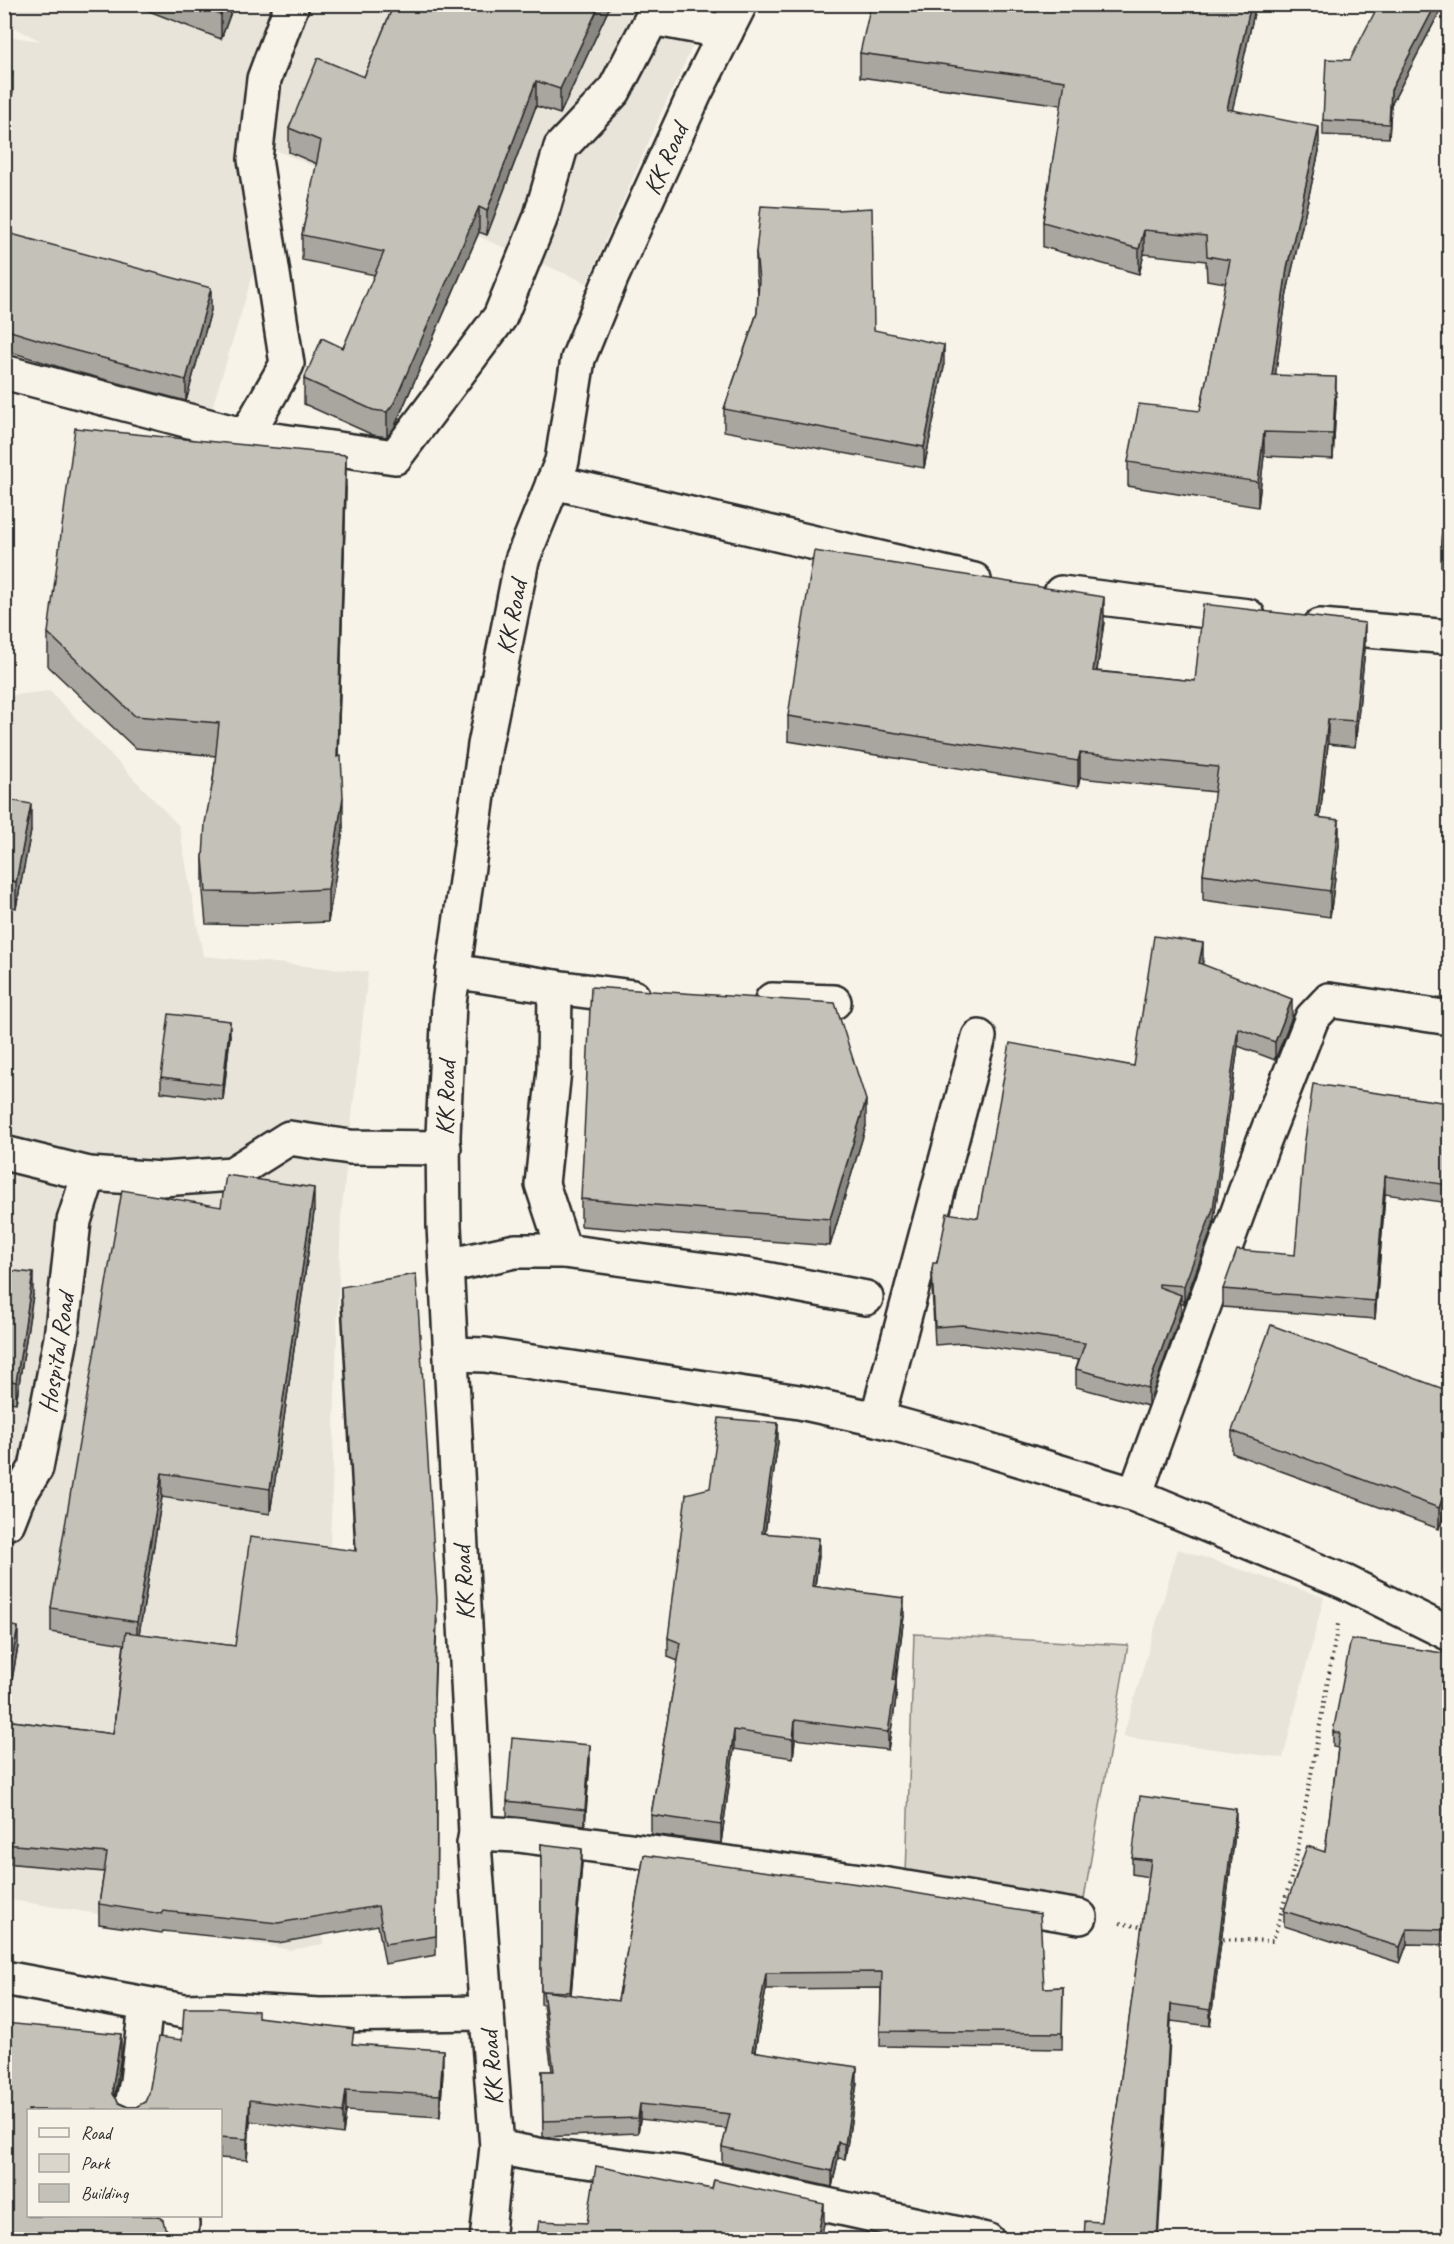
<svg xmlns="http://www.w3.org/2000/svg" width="1454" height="2244" font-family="Caveat,sans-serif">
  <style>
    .built { fill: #e8e4da }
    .green { fill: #dad6cc; stroke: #82807c; stroke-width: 1.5 }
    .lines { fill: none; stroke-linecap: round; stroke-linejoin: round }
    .minor-casing { stroke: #2b2b2b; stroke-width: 38 }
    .major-casing { stroke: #2b2b2b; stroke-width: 38 }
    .path { stroke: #2b2b2b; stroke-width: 4; stroke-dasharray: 1.5 4.5; stroke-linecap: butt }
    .minor { stroke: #f7f3e8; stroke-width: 33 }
    .major { stroke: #f7f3e8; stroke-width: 33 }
    .wall { fill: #a9a69f; stroke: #2b2b2b; stroke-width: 1.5 }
    .shaded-wall { fill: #898782; stroke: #2b2b2b; stroke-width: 1.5 }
    .building { fill: #c4c1b9; stroke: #2b2b2b; stroke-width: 1.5 }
    .labels { text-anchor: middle; stroke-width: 6; stroke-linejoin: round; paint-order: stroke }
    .street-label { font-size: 26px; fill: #2b2b2b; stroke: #f7f3e8 }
  </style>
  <rect width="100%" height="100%" fill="#f7f3e8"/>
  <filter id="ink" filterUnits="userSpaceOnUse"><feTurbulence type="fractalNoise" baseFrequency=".0167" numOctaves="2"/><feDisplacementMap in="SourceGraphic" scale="12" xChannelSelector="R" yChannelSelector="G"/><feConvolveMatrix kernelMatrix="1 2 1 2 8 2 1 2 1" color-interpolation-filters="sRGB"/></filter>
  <g filter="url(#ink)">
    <g class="built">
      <path d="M5,4L712,5L663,109L587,283L266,146L261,248L209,418L5,364V36L41,41L5,23Z"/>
      <path d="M50,691L179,826L203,956L368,972L341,1216L330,1550L323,1944L290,1950L98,1914L5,1899L4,696Z"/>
      <path d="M1178,1549L1324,1597L1283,1758L1123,1737Z"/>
    </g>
    <path class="green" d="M914,1634L1128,1645L1084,1899L906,1874Z"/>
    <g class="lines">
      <defs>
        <g id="minor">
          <path d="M4,372L246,436L395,457L500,317L540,219L561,147L614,91L652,18L726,32"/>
          <path d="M246,436L287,364L255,159L264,79L292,4"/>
          <path d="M553,482L974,580"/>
          <path d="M1061,593L1248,616"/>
          <path d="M1320,626L1450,637"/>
          <path d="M453,971L555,987L554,1070L542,1184L564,1251L744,1275L866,1298"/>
          <path d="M555,987L633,997"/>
          <path d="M772,1000L834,1002"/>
          <path d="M4,1153L89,1174L162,1179L232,1174L289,1138L350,1147L444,1148"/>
          <path d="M447,1266L515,1251H564"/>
          <path d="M452,1354L485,1355L799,1402L877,1419L976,1446L1135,1495L1345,1582L1450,1634"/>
          <path d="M877,1419L979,1037"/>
          <path d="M1135,1495L1263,1143L1312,1018L1329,1000L1450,1018"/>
          <path d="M4,1524L8,1522L17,1499L36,1468L61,1338L74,1221L89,1174"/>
          <path d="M476,1833L518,1835L876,1883L1080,1917"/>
          <path d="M4,1978L184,2011L222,2010L320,2015L486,2013"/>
          <path d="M131,2110L137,2081L146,2005"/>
          <path d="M497,2147L538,2155L681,2173L987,2240"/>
          <path d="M177,2216L182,2223L181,2240"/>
        </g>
        <path id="major" d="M487,2240L497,2147L474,1844L476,1833L444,1226L443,1136L449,1003L485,745L522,560L562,461L578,359L611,278L695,93L740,4"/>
      </defs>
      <use href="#minor" class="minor-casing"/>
      <use href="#major" class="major-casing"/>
      <g class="path">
        <path d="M1120,1923L1145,1928"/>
        <path d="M1217,1939L1273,1941L1295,1864L1338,1624"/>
      </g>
      <use href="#minor" class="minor"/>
      <use href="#major" class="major"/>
    </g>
    <g class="wall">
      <path d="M131,4H234L221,39Z"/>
      <path d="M394,4H611L560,114L536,106L487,235L479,232L394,428L387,437L373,435L304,404V379L343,348L375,275L302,260V235L317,164L289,152V128L364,77Z"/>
      <path d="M623,4H641L636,9Z"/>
      <path d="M1256,4L1232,110L1319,151L1287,292L1275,375L1336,401L1333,459L1264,456L1258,507L1128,486V462L1200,411L1226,283L1207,280L1206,261L1144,254L1139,274L1043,247V222L1062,105L860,77V53Z"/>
      <path d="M1439,4V13L1391,105L1389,138L1323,135V120L1350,60Z"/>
      <path d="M4,232L211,310L186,401L69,370L4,350Z"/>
      <path d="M756,252L874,330L944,367L924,468L724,431V409L757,313L758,293L756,273Z"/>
      <path d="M1449,420V566H1441V545Z"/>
      <path d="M346,488L338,757L343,830L328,922L255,925L206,924L203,891V858L216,756L135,748L48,666V633Z"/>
      <path d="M1104,622L1097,671L1195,681L1365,648L1355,747L1328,744L1320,817L1339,845L1330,917L1203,900V874L1215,792L1080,778L1078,787L788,741V716Z"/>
      <path d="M4,799L31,831L16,908L4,906Z"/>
      <path d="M1203,961L1202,964L1292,1017L1275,1060L1238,1046L1213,1226L1184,1304H1181V1313L1148,1406L1076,1387V1369L1079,1360L962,1343L935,1345L932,1287V1269L978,1218L1134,1066Z"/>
      <path d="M230,1036L223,1100L161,1092V1077Z"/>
      <path d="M1449,1103V1203L1385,1194L1375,1319L1223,1307V1289L1295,1255Z"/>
      <path d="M866,1126L830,1246L581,1226V1199Z"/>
      <path d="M221,1207L314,1212L270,1514L162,1497L139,1634L235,1646L355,1551L341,1306V1287L437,1620L434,1704L437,1791L436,1955L385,1964L378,1925L278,1943L163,1931L162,1933L99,1924V1904L104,1872L4,1863V1624L18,1646L5,1720L113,1734L124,1644L51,1632V1608Z"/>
      <path d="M4,1270L33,1295L16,1403L4,1401Z"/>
      <path d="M1449,1391L1439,1529L1232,1453V1431Z"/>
      <path d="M778,1442L765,1534L819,1556L815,1587L904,1616L896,1681V1699L888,1750L795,1739L793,1758L734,1749L721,1843L651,1834V1815L678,1661L668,1657V1638L710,1488Z"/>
      <path d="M1449,1654V1945L1407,1944L1400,1963L1284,1926V1911L1325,1852L1338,1748L1333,1747V1732Z"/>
      <path d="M590,1759L585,1825L507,1816V1801Z"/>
      <path d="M1236,1826L1210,2026L1171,2021L1101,2222L1149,1877L1132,1874V1858Z"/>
      <path d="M541,1844L582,1862L571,1995L618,2001L644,1855L1044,1988L1063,1987L1062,2049L880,2046L881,1988L766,1989L755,2051L857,2083L845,2159L838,2158L832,2187L722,2163V2147L727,2129L640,2119L638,2133L543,2137L542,2071H552L543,2004H541Z"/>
      <path d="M258,2017L354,2044L443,2071L440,2117L346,2111L343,2134L250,2121L247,2160L220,2158V2110H28L165,2228L175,2240H4V2023L121,2055L114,2096L119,2103L128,2107H136L145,2102L182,2040Z"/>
    </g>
    <g class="shaded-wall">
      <path d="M225,4H234L221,39V15Z"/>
      <path d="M600,4H611L560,114V89Z"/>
      <path d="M1251,4H1256L1227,134V109Z"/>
      <path d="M1436,4H1439V13L1391,105L1389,138L1391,90Z"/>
      <path d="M13,71V92L4,123V102Z"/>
      <path d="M536,81V106L487,235V211Z"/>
      <path d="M1319,127V151L1287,292L1272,399V375L1287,268Z"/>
      <path d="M479,207V232L394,428L387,437V412Z"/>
      <path d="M1144,230V254L1139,274V249Z"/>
      <path d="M211,288V310L186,401V380Z"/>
      <path d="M944,345V367L924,468V447Z"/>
      <path d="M1336,377V401L1333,459V434Z"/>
      <path d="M1264,432V456L1258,507V482Z"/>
      <path d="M346,455V488L337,789V757Z"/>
      <path d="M1104,597V622L1093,696V671Z"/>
      <path d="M1365,623V648L1355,747V721Z"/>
      <path d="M1328,719V744L1317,842V817Z"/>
      <path d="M1080,753V778L1078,787V761Z"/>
      <path d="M343,797V830L328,922V889Z"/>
      <path d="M31,804V831L16,908V882Z"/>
      <path d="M1339,820V845L1330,917V891Z"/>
      <path d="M1203,943V961L1199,981V963Z"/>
      <path d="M1292,999V1017L1275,1060V1042Z"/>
      <path d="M230,1021V1036L223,1100V1085Z"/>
      <path d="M1238,1028V1046L1213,1226L1184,1304V1286Z"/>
      <path d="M866,1100V1126L830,1246V1219Z"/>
      <path d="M1385,1176V1194L1375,1319V1301Z"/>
      <path d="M314,1188V1212L270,1514V1489Z"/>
      <path d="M33,1273V1295L16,1403V1382Z"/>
      <path d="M1181,1295V1313L1148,1406V1388Z"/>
      <path d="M778,1423V1442L762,1552V1533Z"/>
      <path d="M162,1473V1497L137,1646V1622Z"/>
      <path d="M1449,1479V1500L1439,1529V1508Z"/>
      <path d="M819,1538V1556L812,1605V1586Z"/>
      <path d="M904,1598V1616L893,1697L896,1681V1699L888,1750V1732L893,1680Z"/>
      <path d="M18,1627V1646L4,1722V1702Z"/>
      <path d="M795,1720V1739L793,1758V1739Z"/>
      <path d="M734,1730V1749L721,1843V1825Z"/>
      <path d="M590,1745V1759L585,1825V1810Z"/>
      <path d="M1236,1809V1826L1210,2026V2010Z"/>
      <path d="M582,1849V1862L570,2005V1992Z"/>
      <path d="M1407,1929V1944L1400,1963V1947Z"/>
      <path d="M766,1973V1989L752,2066V2051Z"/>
      <path d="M1171,2004V2021L1158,2240H1157Z"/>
      <path d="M121,2034V2055L113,2106V2085Z"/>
      <path d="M443,2050V2071L440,2117V2095Z"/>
      <path d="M857,2067V2083L845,2159V2144Z"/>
      <path d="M346,2090V2111L343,2134V2112Z"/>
      <path d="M250,2100V2121L247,2160V2139Z"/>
      <path d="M640,2104V2119L638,2133V2118Z"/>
      <path d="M838,2142V2158L832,2187V2171Z"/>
      <path d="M824,2204V2224L821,2240H817Z"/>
    </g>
    <g class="building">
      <path d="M194,4H225L221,15Z"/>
      <path d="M394,4H600L560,89L536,81L487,211L479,207L394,403L387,412L373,410L304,379L322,338L343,348L384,252L302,235L321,141L289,128L318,58L364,77Z"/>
      <path d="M871,4H1251L1227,109L1319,127L1287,268L1272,375L1336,377L1333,434L1264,432L1258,482L1128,462L1139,404L1200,411L1230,260L1207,256L1206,236L1144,230L1139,249L1043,222L1065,81L860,53Z"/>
      <path d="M1379,4H1436L1391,90L1389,124L1323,120L1326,59L1350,60Z"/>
      <path d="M4,69L13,71L4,102Z"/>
      <path d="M761,206L836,210L872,208L874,330L944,345L924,447L724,409L757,313L759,280L756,252Z"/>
      <path d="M4,232L211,288L186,380L69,349L4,329Z"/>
      <path d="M1449,420V546L1441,545Z"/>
      <path d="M75,428L346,455L337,757L341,756L343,797L328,889L255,893L206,892L203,858L205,823L213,781L219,723L135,716L48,633Z"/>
      <path d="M814,551L1104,597L1093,671L1195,681L1203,604L1365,623L1355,721L1328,719L1317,817L1339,820L1330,891L1203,874L1218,767L1080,753L1078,761L788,716Z"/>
      <path d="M4,799L31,804L16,882L4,879Z"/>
      <path d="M1154,936L1203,943L1199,963L1292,999L1275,1042L1238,1028L1213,1209L1184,1286L1159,1284V1287L1181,1295L1148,1388L1076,1369L1085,1343L962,1325L935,1327L932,1269L933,1263H937L947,1213L978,1218L1010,1043L1134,1066Z"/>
      <path d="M591,987L835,1003L866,1100L830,1219L581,1199Z"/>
      <path d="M169,1014L230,1021L223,1085L161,1077Z"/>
      <path d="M1313,1084L1449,1103V1185L1385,1176L1375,1301L1223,1289L1237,1250L1295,1255L1304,1147Z"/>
      <path d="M226,1175L314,1188L270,1489L162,1473L137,1622L51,1608L122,1190L221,1207Z"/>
      <path d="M4,1270L33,1273L16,1382L4,1380Z"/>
      <path d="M416,1274L437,1600L434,1694L437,1791L436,1936L385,1944L378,1906L278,1923L163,1911L162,1914L99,1904L107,1853L4,1844V1720L113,1734L126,1632L235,1646L250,1537L356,1551L341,1287Z"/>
      <path d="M1271,1325L1449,1391V1479L1439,1508L1232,1431Z"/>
      <path d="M719,1418L778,1423L762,1533L819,1538L812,1586L904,1598L893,1680L896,1681L888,1732L795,1720L793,1739L734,1730L721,1825L651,1815L681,1643L668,1638L686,1494L710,1488Z"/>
      <path d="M4,1624L18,1627L4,1702Z"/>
      <path d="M1351,1639L1449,1654V1678L1448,1680L1449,1681V1930L1407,1929L1400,1947L1284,1911L1307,1846L1325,1852L1340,1733L1333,1732Z"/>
      <path d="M512,1738L590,1745L585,1810L507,1801Z"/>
      <path d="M1140,1796L1236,1809L1210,2010L1171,2004L1157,2240H1084L1085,2221L1101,2222L1151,1860L1132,1858Z"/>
      <path d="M541,1844L582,1849L570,1992L541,1991Z"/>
      <path d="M644,1855L873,1886L1040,1914L1044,1988L1063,1987L1062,2033L880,2031L882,1972L766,1973L752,2051L857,2067L845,2144L838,2142L832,2171L722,2147L730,2114L640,2104L638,2118L543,2121L542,2071H554L543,1991L618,2001Z"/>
      <path d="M184,2008H220L258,2011V2017L354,2029L352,2044L443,2050L440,2095L346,2090L343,2112L250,2100L247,2139L220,2137V2110H28V2216H158L163,2220L165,2228L175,2236L174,2240H4V2023L121,2034L113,2085V2094L119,2103L128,2107H136L145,2102L149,2093L159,2037L182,2040Z"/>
      <path d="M596,2166L712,2189L714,2180L824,2204L817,2240H536L539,2221L587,2223Z"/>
      <path d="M1063,2238L1077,2240H1062Z"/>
    </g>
  </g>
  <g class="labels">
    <g class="street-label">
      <text transform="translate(665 159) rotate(-66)" y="9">KK Road</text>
      <text transform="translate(511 617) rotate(-79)" y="9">KK Road</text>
      <text transform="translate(445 1098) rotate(-88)" y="9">KK Road</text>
      <text transform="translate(56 1353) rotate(-81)" y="9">Hospital Road</text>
      <text transform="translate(463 1583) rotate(-93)" y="9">KK Road</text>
      <text transform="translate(491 2068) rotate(-94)" y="9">KK Road</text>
    </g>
  </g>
  <rect width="1454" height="2244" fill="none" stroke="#f7f3e8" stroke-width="24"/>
  <rect x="12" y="12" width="1430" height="2220" fill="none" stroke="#2b2b2b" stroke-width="2" filter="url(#ink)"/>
  <rect x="27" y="2109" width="195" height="108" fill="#f7f3e8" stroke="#a5a39c" stroke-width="1.5"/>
  <rect x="39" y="2128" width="30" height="9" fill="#f7f3e8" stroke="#a5a39c" stroke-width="1.5"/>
  <text x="81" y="2139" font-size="18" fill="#2b2b2b">Road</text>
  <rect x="39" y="2154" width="30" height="18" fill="#dad6cc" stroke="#a5a39c" stroke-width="1.5"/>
  <text x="81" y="2169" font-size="18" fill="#2b2b2b">Park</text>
  <rect x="39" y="2184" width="30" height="18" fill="#c4c1b9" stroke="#a5a39c" stroke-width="1.5"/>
  <text x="81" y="2199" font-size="18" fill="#2b2b2b">Building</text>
</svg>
